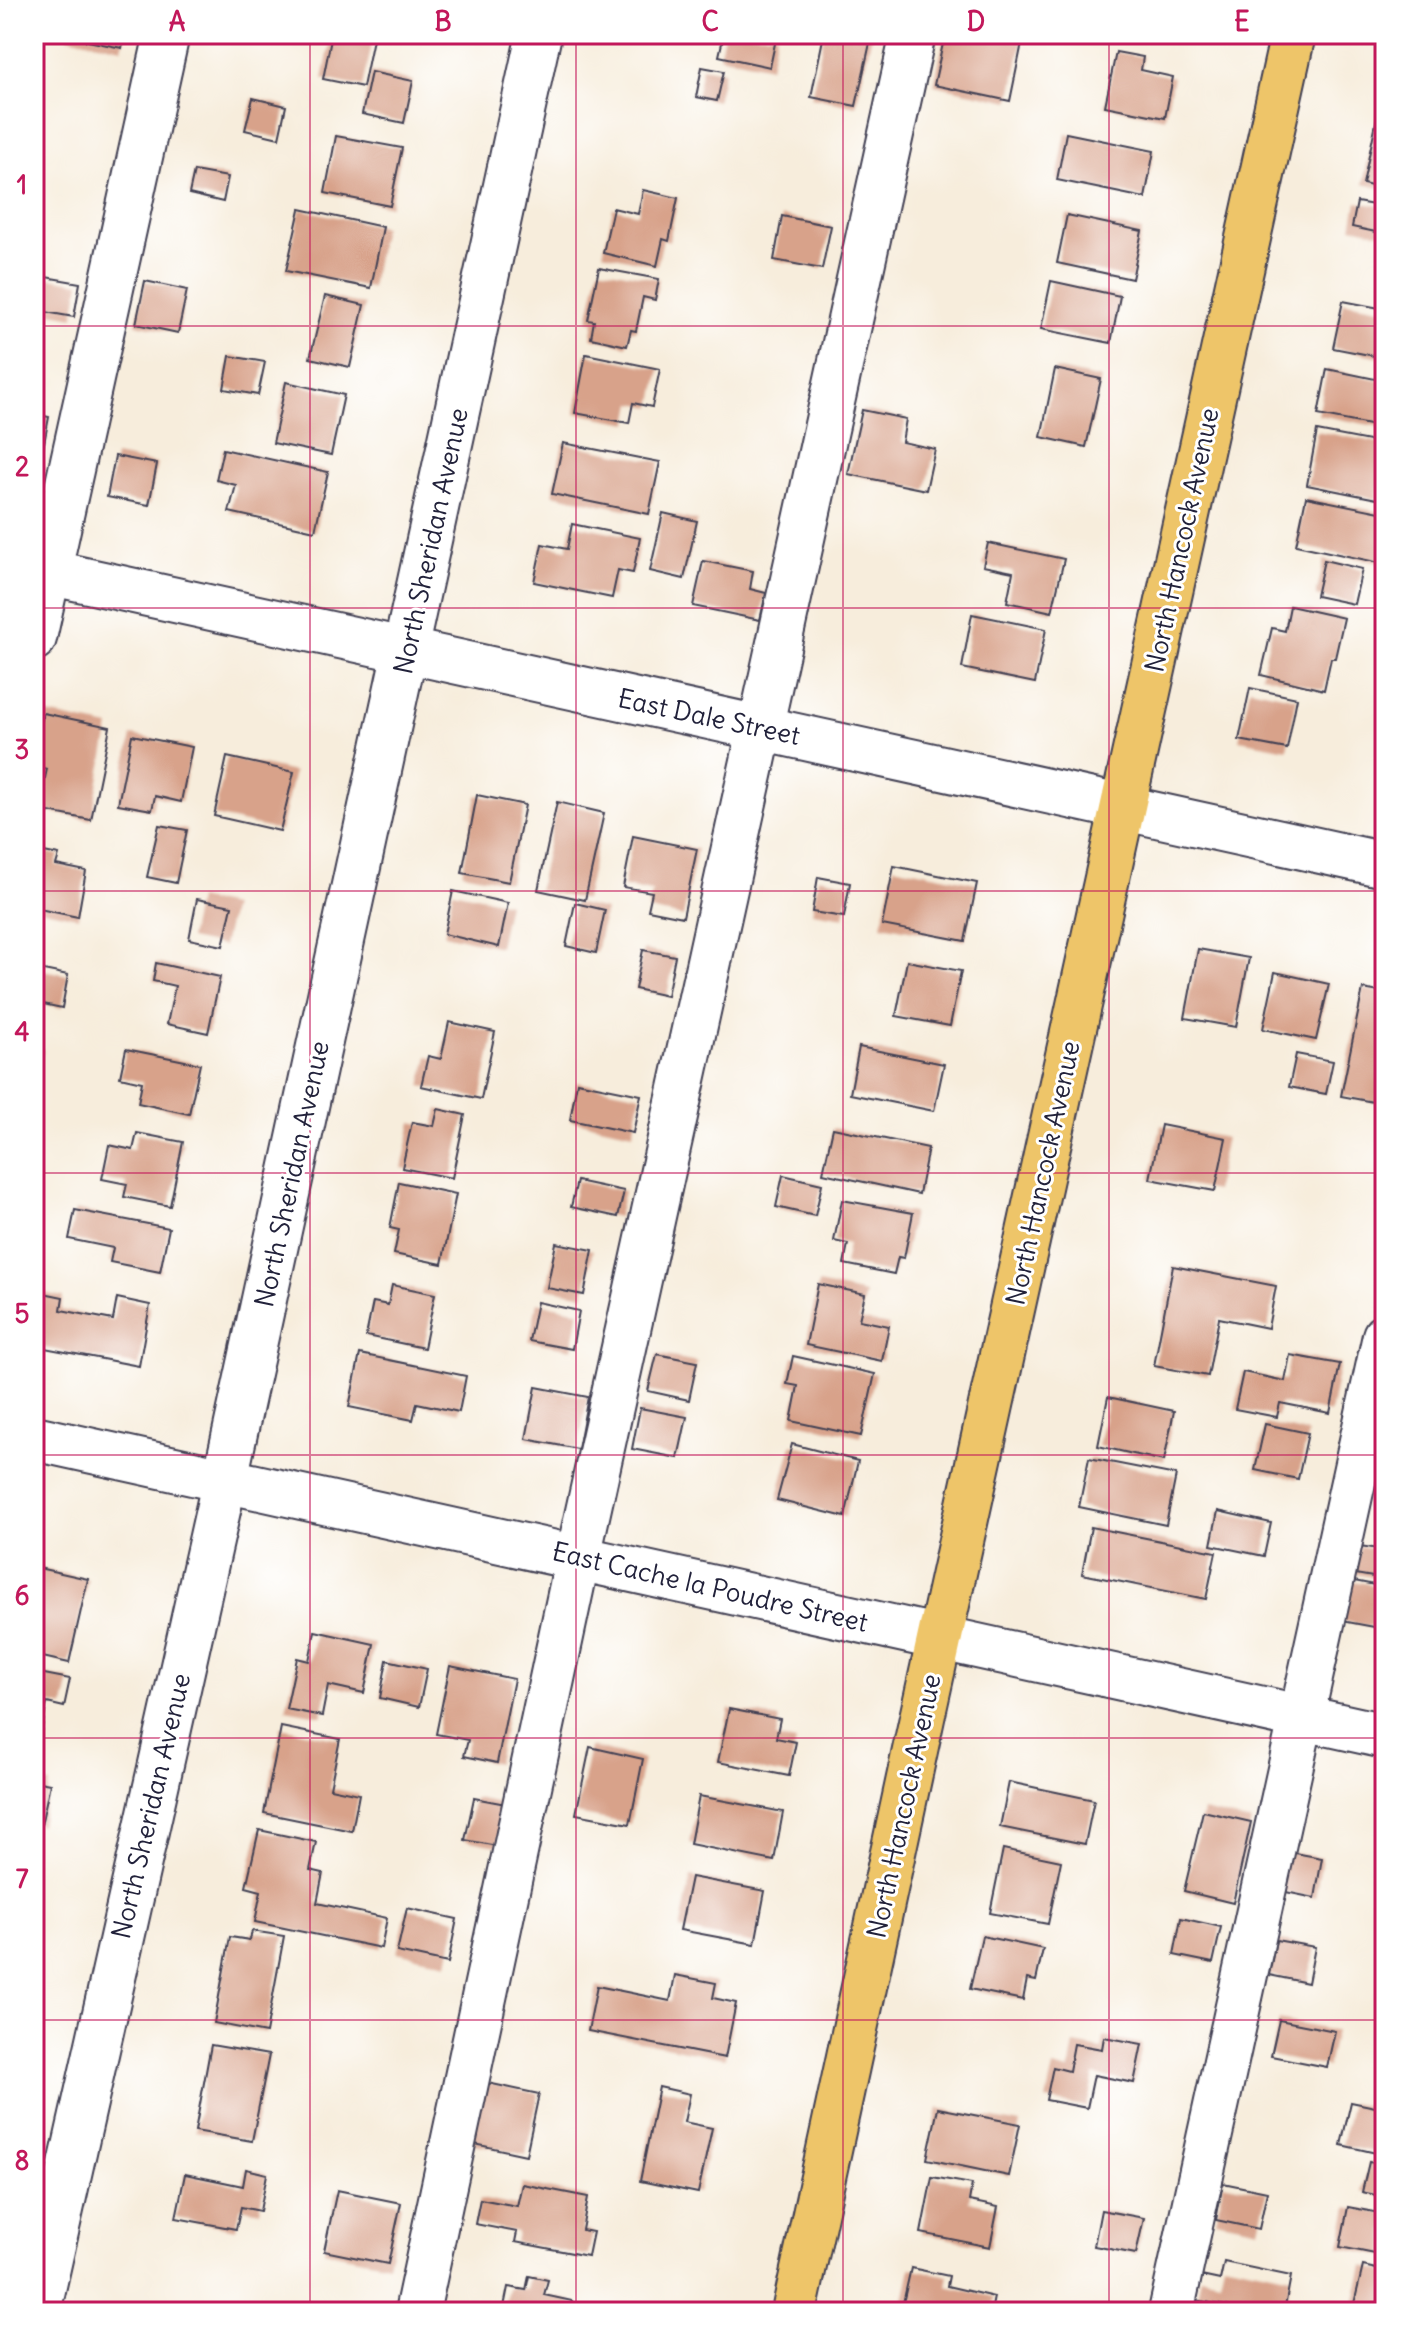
<svg xmlns="http://www.w3.org/2000/svg" width="1419" height="2346" font-family="Delius,sans-serif">
  <style>
    .building { fill: #d8a28a }
    .lines { fill: none; stroke-linecap: round; stroke-linejoin: round }
    .minor-casing { stroke: #424053; stroke-width: 48 }
    .major-casing { stroke: #424053; stroke-width: 48 }
    .minor { stroke: #fff; stroke-width: 44 }
    .major { stroke: #eec569; stroke-width: 44 }
    .grid { fill: none; stroke: #c2185b; stroke-width: 2; stroke-opacity: 0.55 }
    .labels { text-anchor: middle; stroke-width: 6; stroke-linejoin: round; paint-order: stroke }
    .street-label { font-size: 26px; fill: #22223b; stroke: #fff }
    .neatline { fill: none; stroke: #c2185b; stroke-width: 3 }
    .grid-label { font-size: 26px; text-anchor: middle; font-weight: bold; fill: #c2185b }
  </style>
  <rect width="100%" height="100%" fill="#fff"/>
  <filter id="ink" filterUnits="userSpaceOnUse"><feTurbulence type="fractalNoise" baseFrequency=".0125" numOctaves="2"/><feDisplacementMap in="SourceGraphic" scale="16" xChannelSelector="R" yChannelSelector="G"/><feConvolveMatrix kernelMatrix="1 2 1 2 8 2 1 2 1" color-interpolation-filters="sRGB"/></filter>
  <filter id="wash" filterUnits="userSpaceOnUse"><feTurbulence type="fractalNoise" baseFrequency=".006" numOctaves="4" result="noise"/><feDisplacementMap in="SourceGraphic" scale="32" xChannelSelector="R" yChannelSelector="G"/><feGaussianBlur stdDeviation="1.8" result="paint"/><feColorMatrix in="noise" values="0 0 0 0 0 0 0 0 0 0 0 0 0 0 0 0 0 1.4 0 .05"/><feComposite in="paint" operator="in"/></filter>
  <g filter="url(#wash)">
    <rect width="100%" height="100%" fill="#f7eddc"/>
    <g id="blocks">
      <g class="building">
        <path d="M68,34H125L122,48L68,37Z"/>
        <path d="M332,34H374L363,87L323,79Z"/>
        <path d="M724,34H777L770,67L719,56Z"/>
        <path d="M824,34H872L856,106L811,97Z"/>
        <path d="M945,34H1004L1023,38L1010,101L934,85Z"/>
        <path d="M1116,52L1143,57L1141,70L1173,77L1165,118L1105,106Z"/>
        <path d="M702,67L724,71L717,101L696,97Z"/>
        <path d="M371,72L413,81L404,123L362,114Z"/>
        <path d="M253,98L286,106L279,138L245,130Z"/>
        <path d="M1378,113L1385,114V189L1363,184Z"/>
        <path d="M1066,133L1154,151L1145,198L1057,180Z"/>
        <path d="M336,136L402,148L390,206L325,193Z"/>
        <path d="M194,171L228,177L223,202L189,194Z"/>
        <path d="M643,190L678,198L669,241L663,239L657,266L603,253L613,208L638,214Z"/>
        <path d="M1357,202L1385,207V234L1352,227Z"/>
        <path d="M300,209L383,227L371,288L286,271Z"/>
        <path d="M1067,215L1142,231L1132,279L1057,263Z"/>
        <path d="M782,216L831,226L822,269L774,260Z"/>
        <path d="M599,268L659,279L655,300L643,297L636,331L631,330L627,346L591,338L594,321L588,320Z"/>
        <path d="M34,275L80,283L74,317L34,310Z"/>
        <path d="M145,281L187,290L178,333L136,324Z"/>
        <path d="M1051,281L1120,296L1111,343L1041,329Z"/>
        <path d="M325,296L364,305L350,367L310,358Z"/>
        <path d="M1343,301L1385,309V358L1333,348Z"/>
        <path d="M586,354L660,369L652,407L633,403L629,423L575,413Z"/>
        <path d="M230,356L265,362L258,395L224,389Z"/>
        <path d="M1055,369L1101,379L1086,447L1041,437Z"/>
        <path d="M1327,369L1385,381V428L1318,415Z"/>
        <path d="M286,382L344,395L331,455L273,443Z"/>
        <path d="M862,410L906,419L902,442L935,449L926,490L848,474Z"/>
        <path d="M34,414L49,417L39,470L34,469Z"/>
        <path d="M1317,431L1385,444V460L1377,499L1307,485Z"/>
        <path d="M563,443L660,462L649,514L552,494Z"/>
        <path d="M223,449L328,472L315,531L229,512L236,485L216,480Z"/>
        <path d="M115,456L157,464L149,505L107,497Z"/>
        <path d="M1306,497L1385,513V564L1296,545Z"/>
        <path d="M663,513L697,521L684,579L650,571Z"/>
        <path d="M572,524L640,538L633,573L618,570L612,598L534,582L542,544L567,549Z"/>
        <path d="M988,543L1064,559L1052,612L1007,602L1013,572L983,566Z"/>
        <path d="M1324,560L1362,569L1354,604L1316,596Z"/>
        <path d="M703,561L753,571L750,589L766,593L760,620L693,606Z"/>
        <path d="M1290,606L1344,618L1335,658H1331L1324,690L1261,675L1272,628L1285,631Z"/>
        <path d="M972,614L1046,629L1035,683L962,668Z"/>
        <path d="M1250,688L1297,698L1287,749L1239,740Z"/>
        <path d="M43,713L110,727L91,820L38,810L47,769L34,766V755Z"/>
        <path d="M132,735L192,747L181,802L155,796L152,810L118,804Z"/>
        <path d="M227,757L294,772L280,831L214,816Z"/>
        <path d="M477,795L525,805L509,882L462,873Z"/>
        <path d="M557,802L604,813L585,900L538,890Z"/>
        <path d="M159,825L187,830L176,883L147,877Z"/>
        <path d="M633,836L697,849L683,917L648,910L652,892L623,887Z"/>
        <path d="M34,850L59,855L56,865L86,871L78,917L34,908Z"/>
        <path d="M894,866L977,883L965,941L882,925Z"/>
        <path d="M818,877L850,883L844,917L812,912Z"/>
        <path d="M453,891L508,903L499,947L444,934Z"/>
        <path d="M197,899L232,906L223,946L189,939Z"/>
        <path d="M575,903L605,910L596,953L566,946Z"/>
        <path d="M1198,949L1249,958L1236,1027L1185,1018Z"/>
        <path d="M643,950L675,956L667,996L635,989Z"/>
        <path d="M907,961L961,971L950,1026L896,1016Z"/>
        <path d="M156,963L220,977L208,1033L167,1024L175,986L153,981Z"/>
        <path d="M34,968L68,975L62,1008L34,1002Z"/>
        <path d="M1275,972L1329,984L1316,1040L1263,1029Z"/>
        <path d="M1363,989L1385,993L1384,1104L1341,1096Z"/>
        <path d="M449,1022L495,1032L481,1099L421,1086L428,1056L441,1059Z"/>
        <path d="M859,1047L944,1064L934,1111L850,1094Z"/>
        <path d="M34,1048L44,1050L35,1088H34Z"/>
        <path d="M126,1049L200,1064L189,1114L138,1103L142,1082L120,1077Z"/>
        <path d="M1296,1054L1333,1061L1326,1094L1289,1087Z"/>
        <path d="M577,1082L641,1095L633,1133L570,1120Z"/>
        <path d="M438,1109L465,1115L452,1178L402,1168L412,1122L434,1126Z"/>
        <path d="M1161,1125L1226,1138L1215,1191L1150,1179Z"/>
        <path d="M833,1128L928,1148L919,1194L823,1173Z"/>
        <path d="M137,1133L183,1142L170,1206L124,1197L127,1184L102,1179L109,1145L133,1150Z"/>
        <path d="M783,1175L822,1184L815,1216L776,1207Z"/>
        <path d="M577,1181L624,1191L618,1217L571,1207Z"/>
        <path d="M399,1182L456,1194L442,1264L394,1254L399,1230L390,1228Z"/>
        <path d="M842,1200L913,1213L904,1258L898,1257L894,1274L844,1264L848,1244L834,1241Z"/>
        <path d="M75,1210L169,1228L160,1272L110,1262L113,1248L69,1239Z"/>
        <path d="M556,1243L593,1250L584,1295L547,1288Z"/>
        <path d="M1173,1266L1276,1286L1268,1328L1219,1318L1208,1376L1154,1366Z"/>
        <path d="M818,1284L865,1294L859,1320L889,1326L882,1361L806,1345Z"/>
        <path d="M392,1285L435,1294L424,1348L366,1336L373,1302L388,1305Z"/>
        <path d="M34,1291L63,1297L61,1310L113,1320L117,1298L150,1305L139,1366L34,1346Z"/>
        <path d="M537,1302L579,1311L572,1349L529,1341Z"/>
        <path d="M360,1354L466,1376L459,1412L417,1403L413,1420L349,1407Z"/>
        <path d="M657,1354L697,1362L689,1400L648,1391Z"/>
        <path d="M1290,1355L1340,1364L1330,1413L1280,1403L1277,1417L1235,1409L1243,1372L1285,1381Z"/>
        <path d="M793,1356L875,1374L861,1436L791,1421L798,1386L787,1384Z"/>
        <path d="M536,1387L588,1397L578,1449L526,1439Z"/>
        <path d="M1108,1397L1174,1411L1164,1461L1098,1446Z"/>
        <path d="M640,1408L687,1417L678,1458L632,1449Z"/>
        <path d="M1265,1424L1308,1433L1298,1479L1255,1470Z"/>
        <path d="M792,1444L858,1461L845,1517L777,1500Z"/>
        <path d="M1089,1458L1176,1475L1166,1525L1079,1507Z"/>
        <path d="M1218,1511L1271,1523L1264,1556L1211,1545Z"/>
        <path d="M1091,1527L1216,1552L1206,1599L1082,1574Z"/>
        <path d="M1360,1546L1385,1550V1579L1355,1574Z"/>
        <path d="M34,1567L88,1579L69,1663L34,1655L41,1623L34,1622Z"/>
        <path d="M1349,1580L1385,1587V1629L1342,1621Z"/>
        <path d="M315,1631L374,1644L364,1693L328,1685L322,1716L286,1709L297,1658L309,1661Z"/>
        <path d="M387,1660L427,1669L419,1707L380,1698Z"/>
        <path d="M450,1666L514,1679L497,1763L464,1756L468,1740L436,1734Z"/>
        <path d="M34,1672L70,1679L64,1707L47,1703L35,1760Z"/>
        <path d="M729,1709L780,1719L776,1738L796,1742L789,1776L718,1762Z"/>
        <path d="M281,1727L340,1739L330,1788L359,1794L352,1831L264,1813Z"/>
        <path d="M590,1747L643,1759L630,1824L576,1814Z"/>
        <path d="M34,1781L50,1784L41,1825L37,1824L35,1830Z"/>
        <path d="M1009,1782L1094,1800L1085,1844L1000,1827Z"/>
        <path d="M699,1796L783,1812L774,1861L690,1844Z"/>
        <path d="M474,1798L506,1804L497,1846L465,1840Z"/>
        <path d="M1203,1811L1251,1822L1233,1903L1184,1891Z"/>
        <path d="M259,1830L316,1842L310,1870L323,1873L317,1903L387,1918L381,1948L255,1922L261,1891L246,1887Z"/>
        <path d="M1003,1849L1061,1861L1048,1924L990,1913Z"/>
        <path d="M1284,1851L1322,1858L1315,1898L1276,1890Z"/>
        <path d="M691,1877L765,1891L755,1944L680,1930Z"/>
        <path d="M407,1908L457,1919L448,1963L397,1952Z"/>
        <path d="M1181,1918L1221,1927L1213,1963L1174,1955Z"/>
        <path d="M252,1931L284,1936L266,2033L214,2023L230,1937L250,1940Z"/>
        <path d="M982,1936L1043,1949L1036,1981L1027,1979L1023,2000L970,1989Z"/>
        <path d="M1276,1940L1315,1947L1308,1983L1269,1975Z"/>
        <path d="M675,1975L716,1983L713,1998L736,2003L725,2058L588,2031L597,1986L670,2001Z"/>
        <path d="M1279,2020L1335,2031L1327,2067L1271,2056Z"/>
        <path d="M1104,2037L1142,2044L1134,2083L1094,2075L1087,2108L1046,2100L1053,2067L1069,2071L1074,2044L1102,2049Z"/>
        <path d="M211,2045L269,2055L252,2141L195,2131Z"/>
        <path d="M483,2082L539,2094L526,2155L470,2143Z"/>
        <path d="M659,2087L690,2094L684,2122L712,2128L698,2193L640,2181Z"/>
        <path d="M1351,2102L1385,2109V2155L1341,2145Z"/>
        <path d="M938,2108L1020,2124L1009,2176L927,2159Z"/>
        <path d="M1369,2162L1385,2165V2197L1362,2192Z"/>
        <path d="M246,2169L267,2174L260,2211L241,2207L236,2229L176,2218L185,2174L243,2186Z"/>
        <path d="M932,2177L972,2184L969,2201L998,2207L990,2247L921,2233Z"/>
        <path d="M1223,2183L1267,2192L1259,2229L1216,2220Z"/>
        <path d="M522,2184L588,2197L582,2230L593,2232L588,2256L515,2242L517,2232L475,2224L480,2199L517,2206Z"/>
        <path d="M337,2190L401,2203L388,2264L324,2251Z"/>
        <path d="M1348,2207L1385,2214V2256L1340,2247Z"/>
        <path d="M1101,2210L1144,2218L1136,2254L1094,2246Z"/>
        <path d="M1224,2262L1291,2276L1284,2312H1254L1196,2300L1201,2276L1220,2280Z"/>
        <path d="M1363,2266L1385,2271V2312H1352Z"/>
        <path d="M911,2268L949,2276L947,2286L994,2297L991,2312H901Z"/>
        <path d="M529,2276L548,2280L544,2295L572,2301L570,2312H503L508,2287L526,2290Z"/>
      </g>
    </g>
  </g>
  <g filter="url(#ink)">
    <use href="#blocks" fill-opacity="0" stroke="#424053" stroke-width="2"/>
    <g class="lines">
      <defs>
        <g id="minor">
          <path d="M34,569L1385,865"/>
          <path d="M34,638L167,34"/>
          <path d="M34,1438L1385,1736"/>
          <path d="M38,2312L225,1479L539,34"/>
          <path d="M417,2312L578,1557L913,34"/>
          <path d="M1171,2312L1385,1336"/>
        </g>
        <path id="major" d="M794,2312L922,1718L1293,34"/>
      </defs>
      <use href="#minor" class="minor-casing"/>
      <use href="#major" class="major-casing"/>
      <use href="#minor" class="minor"/>
      <use href="#major" class="major"/>
    </g>
  </g>
  <path class="grid" d="M310,34V2312M576,34V2312M843,34V2312M1109,34V2312M34,326H1385M34,608H1385M34,891H1385M34,1173H1385M34,1455H1385M34,1738H1385M34,2020H1385"/>
  <g class="labels">
    <g class="street-label">
      <text transform="translate(1182 540) rotate(-78)" y="9">North Hancock Avenue</text>
      <text transform="translate(431 541) rotate(-78)" y="9">North Sheridan Avenue</text>
      <text transform="translate(709 717) rotate(12)" y="9">East Dale Street</text>
      <text transform="translate(1043 1173) rotate(-78)" y="9">North Hancock Avenue</text>
      <text transform="translate(292 1174) rotate(-78)" y="9">North Sheridan Avenue</text>
      <text transform="translate(710 1587) rotate(13)" y="9">East Cache la Poudre Street</text>
      <text transform="translate(151 1806) rotate(-77)" y="9">North Sheridan Avenue</text>
      <text transform="translate(904 1806) rotate(-78)" y="9">North Hancock Avenue</text>
    </g>
  </g>
  <rect width="1419" height="2346" fill="none" stroke="#fff" stroke-width="88"/>
  <rect x="44" y="44" width="1331" height="2258" class="neatline"/>
  <g class="grid-label">
    <text x="177" y="31">A</text>
    <text x="443" y="31">B</text>
    <text x="710" y="31">C</text>
    <text x="976" y="31">D</text>
    <text x="1242" y="31">E</text>
    <text x="22" y="194">1</text>
    <text x="22" y="476">2</text>
    <text x="22" y="759">3</text>
    <text x="22" y="1041">4</text>
    <text x="22" y="1323">5</text>
    <text x="22" y="1605">6</text>
    <text x="22" y="1888">7</text>
    <text x="22" y="2170">8</text>
  </g>
</svg>
